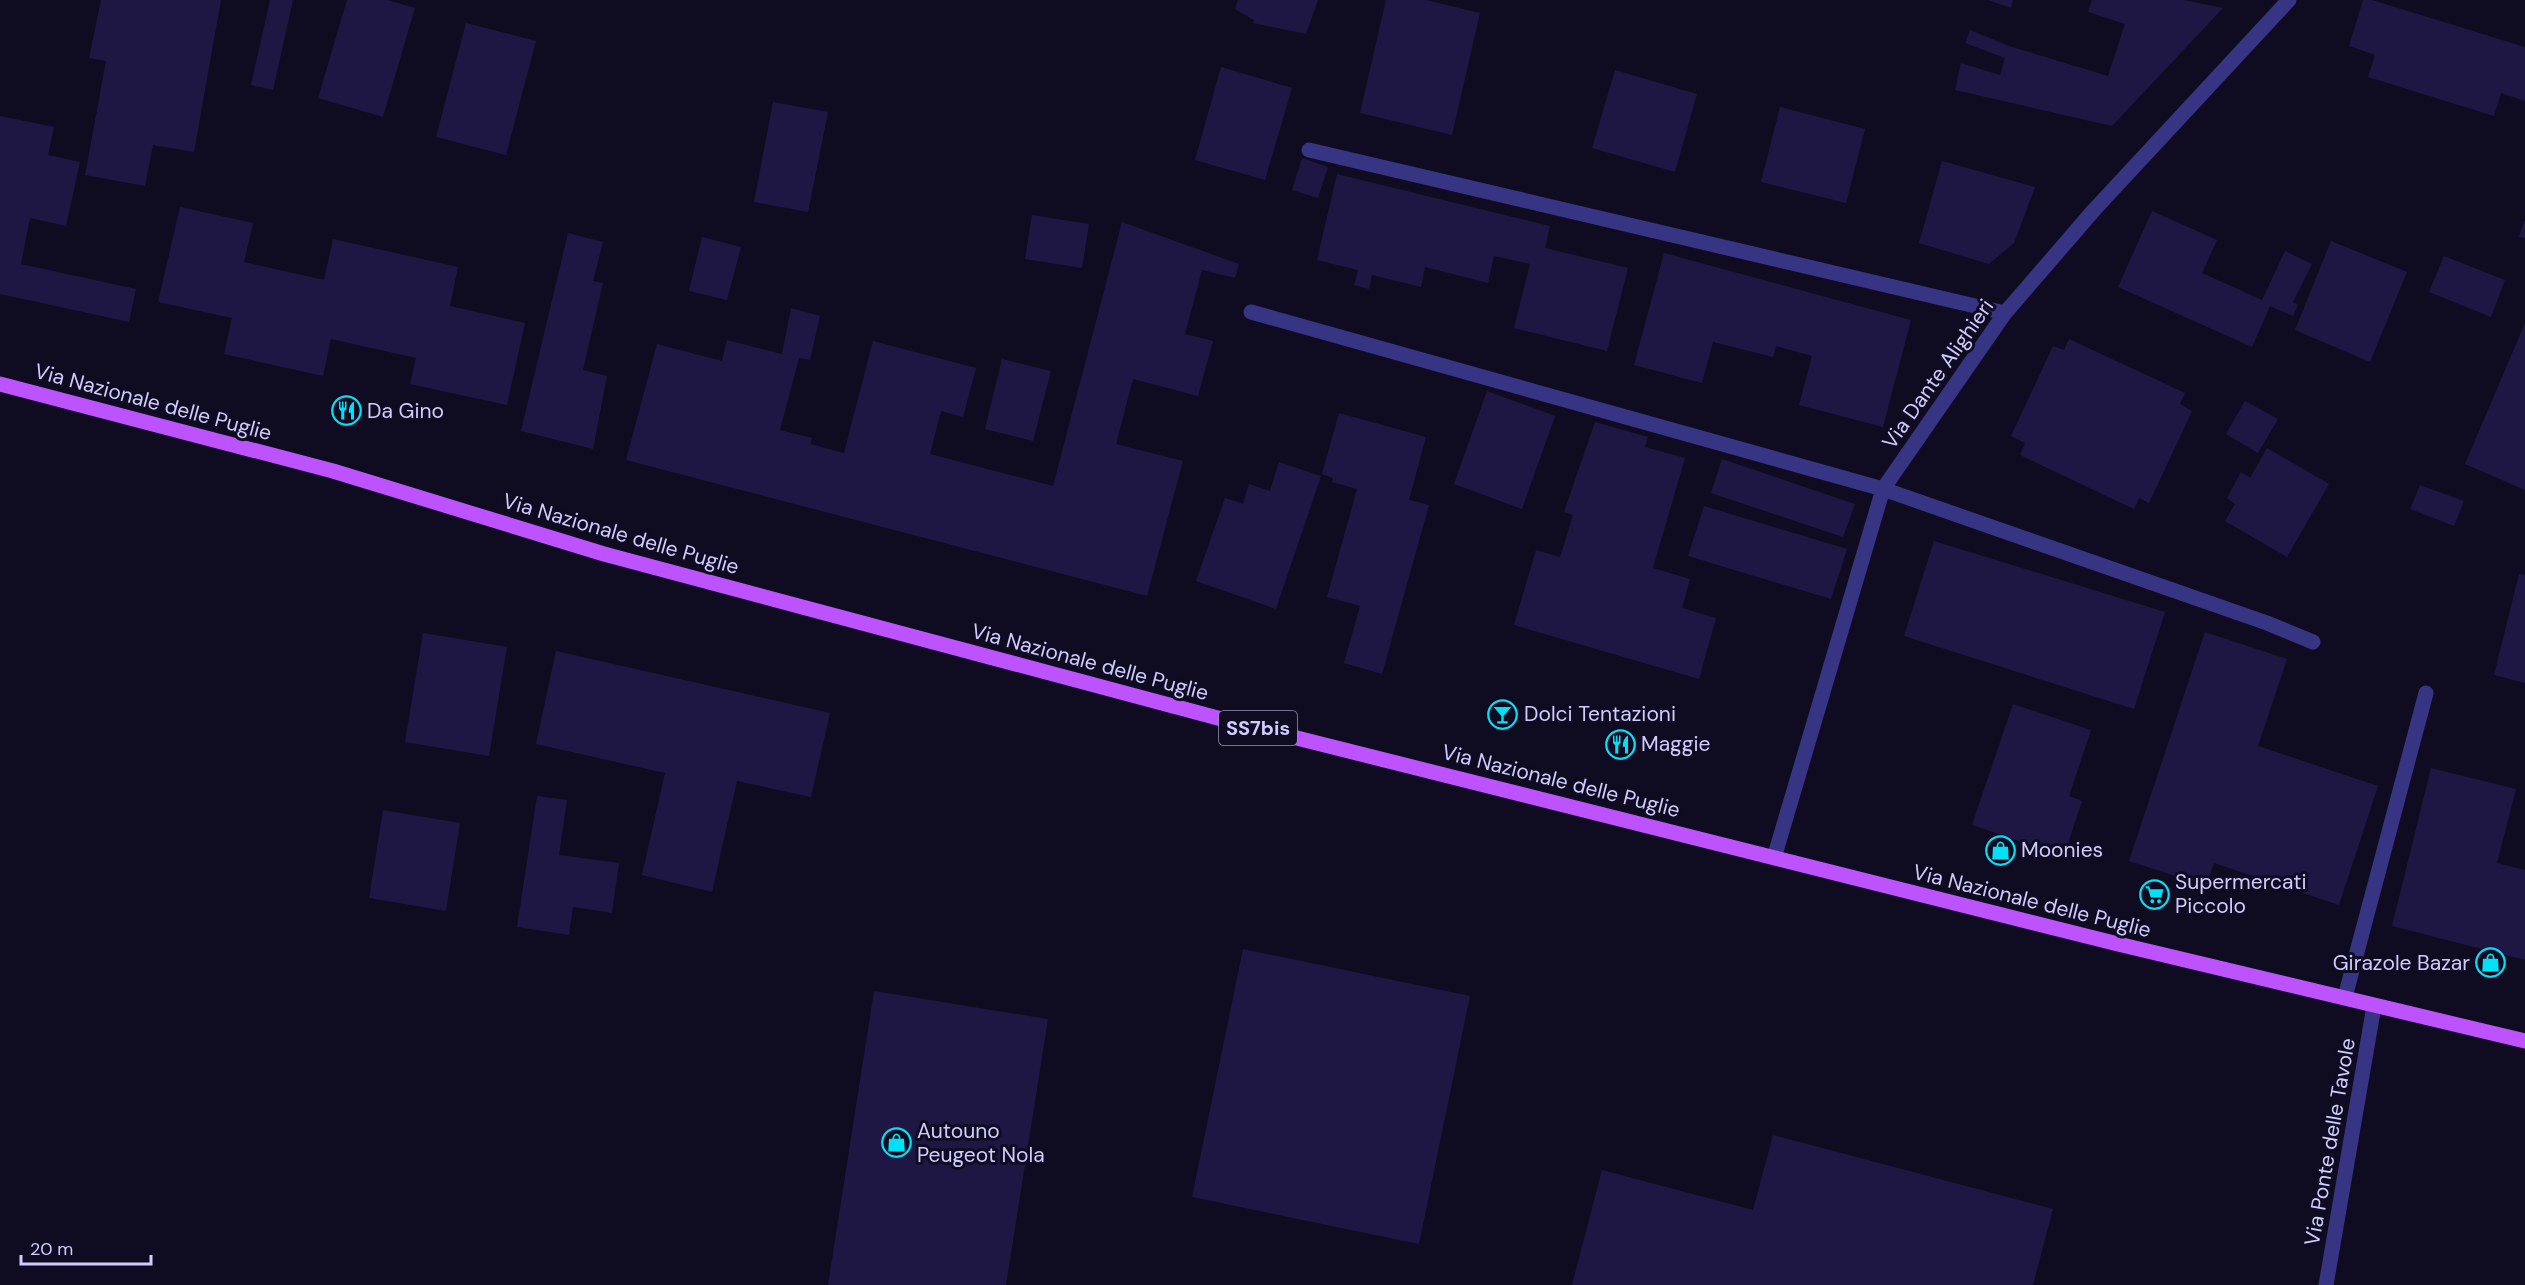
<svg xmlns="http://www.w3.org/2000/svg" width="2525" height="1285" font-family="'DM Sans',sans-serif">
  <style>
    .building { fill: #1f1743 }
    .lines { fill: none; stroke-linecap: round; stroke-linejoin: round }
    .lane { stroke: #363483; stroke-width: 15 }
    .street { stroke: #363483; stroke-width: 15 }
    .primary { stroke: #bd53ff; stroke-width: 15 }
    .labels { text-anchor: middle; stroke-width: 6; stroke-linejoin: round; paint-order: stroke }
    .shield { fill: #0f0c21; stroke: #9792bc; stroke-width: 1.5 }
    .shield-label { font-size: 20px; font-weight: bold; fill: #d1ccff }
    .street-label { font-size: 21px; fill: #d1ccff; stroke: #0f0c21 }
    .poi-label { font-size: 21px; fill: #d1ccff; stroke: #0f0c21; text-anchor: start }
  </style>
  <rect width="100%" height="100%" fill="#0f0c21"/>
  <path class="building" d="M101,0H221L194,152L153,145L145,186L85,175L106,61L89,58Z
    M270,0H293L273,90L251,85Z
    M347,0H387L415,8L383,117L318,98Z
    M1238,0H1318L1306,34L1253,23L1254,20L1235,9Z
    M1386,0H1426L1480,13L1452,135L1360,113Z
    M1988,0H2013L2011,8Z
    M2092,0H2184L2223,8L2112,126L1955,90L1961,63L2000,75L2005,58L1965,43L1970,30L2009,46L2108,76L2125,24L2088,12Z
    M2363,0H2372L2525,47V101L2501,93L2494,116L2368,77L2375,55L2349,46Z
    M466,23L536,41L506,155L436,137Z
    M1221,67L1292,88L1265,180L1195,160Z
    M1615,70L1697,94L1675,172L1592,148Z
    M773,102L828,112L808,212L754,202Z
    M1780,107L1865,129L1846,203L1761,182Z
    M0,116L54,127L48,155L80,162L66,226L30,218L21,264L136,289L129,322L0,294Z
    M1302,158L1328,167L1318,198L1292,190Z
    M1942,161L2035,187L2014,243L1989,264L1919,243Z
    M1337,174L1550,226L1545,248L1628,268L1607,351L1514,328L1530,264L1494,256L1488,283L1425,267L1421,287L1372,275L1369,289L1354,285L1358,270L1317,260Z
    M180,207L253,223L244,262L324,280L333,239L458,267L450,306L525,323L507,405L410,384L416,358L331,339L323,376L224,354L232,318L158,302Z
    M2152,211L2217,240L2202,273L2262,300L2285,251L2312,264L2293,302L2298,305L2293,316L2270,306L2252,347L2118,287Z
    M1032,215L1089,224L1082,268L1025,259Z
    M2524,221H2525V238L2519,237Z
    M1122,222L1239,264L1235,278L1202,270L1185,334L1213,341L1198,396L1133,379L1116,444L1183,461L1147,596L626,460L657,344L722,361L727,340L782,354L791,308L820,316L810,360L799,358L780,430L812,438L810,444L844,453L873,341L976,368L963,417L941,411L930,454L1053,486Z
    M568,233L603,242L593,281L603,283L583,370L607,376L593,449L521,431Z
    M702,237L741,247L727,300L689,291Z
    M2331,241L2407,272L2370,362L2295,330Z
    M1664,253L1911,320L1883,427L1799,405L1812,356L1776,346L1773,357L1713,342L1702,383L1634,365Z
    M2444,256L2505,280L2491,317L2429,292Z
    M2525,323V490L2465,464Z
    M2069,339L2185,393L2180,404L2192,411L2149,503L2139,498L2134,509L2020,455L2025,443L2011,436L2053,346L2064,350Z
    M1002,359L1051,371L1033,441L985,429Z
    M1487,391L1555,416L1522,509L1454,484Z
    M2245,401L2278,419L2258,453L2226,434Z
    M1339,413L1426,437L1409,500L1429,505L1382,674L1344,663L1360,606L1327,597L1357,489L1332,482L1333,478L1322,474Z
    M1595,422L1648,437L1645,447L1685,458L1653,568L1690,579L1682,608L1716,618L1699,679L1514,625L1536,550L1560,557L1573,515L1564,512Z
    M2267,448L2329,484L2287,557L2225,521L2235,504L2227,498L2241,472L2250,478Z
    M1722,459L1855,504L1843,537L1711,493Z
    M1279,462L1321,476L1276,609L1196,581L1225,498L1243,504L1249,484L1270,491Z
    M2420,485L2464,501L2454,526L2410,509Z
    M1704,506L1847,549L1831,599L1688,556Z
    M1934,541L2165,612L2134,709L1904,636Z
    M2519,574L2525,575V683L2494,675Z
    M2205,632L2287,659L2258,746L2378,786L2339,905L2214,863L2206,886L2129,861Z
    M423,633L507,647L489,756L405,742Z
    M556,651L830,713L811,797L737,781L712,892L642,875L665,773L536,744Z
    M2013,704L2091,730L2069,796L2082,801L2064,856L1972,825Z
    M2431,768L2516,789L2497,863L2525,870V960L2392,926Z
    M537,796L567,800L559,855L619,863L612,913L573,907L569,935L517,927Z
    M383,810L460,823L446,911L369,898Z
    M1243,949L1470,996L1419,1244L1192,1197Z
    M874,991L1048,1019L1006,1285H828Z
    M1773,1135L2053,1209L2033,1285H1572L1602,1170L1753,1210Z"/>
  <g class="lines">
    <path class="lane" d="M2345,997L2426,693"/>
    <path class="street" d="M1309,150L2005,313
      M1251,312L1883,489L2267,623L2313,642
      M1774,858L1883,489L2005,313L2094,210L2289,0
      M2326,1285L2374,1006"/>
    <path class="primary" d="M0,384L333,471L604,554L1229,721L2118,944L2525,1041"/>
  </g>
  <defs>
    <symbol id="restaurant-ring" viewBox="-11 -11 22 22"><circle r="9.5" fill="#0f0c21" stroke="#00e1f7" stroke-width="1.5"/><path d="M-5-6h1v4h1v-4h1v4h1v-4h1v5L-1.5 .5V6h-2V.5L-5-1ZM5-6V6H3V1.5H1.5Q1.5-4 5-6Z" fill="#00e1f7"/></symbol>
    <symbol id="bar-ring" viewBox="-11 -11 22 22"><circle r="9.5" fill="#0f0c21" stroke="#00e1f7" stroke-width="1.5"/><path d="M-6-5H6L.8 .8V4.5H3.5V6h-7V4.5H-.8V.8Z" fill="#00e1f7"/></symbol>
    <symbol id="shop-ring" viewBox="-11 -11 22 22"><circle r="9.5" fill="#0f0c21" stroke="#00e1f7" stroke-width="1.5"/><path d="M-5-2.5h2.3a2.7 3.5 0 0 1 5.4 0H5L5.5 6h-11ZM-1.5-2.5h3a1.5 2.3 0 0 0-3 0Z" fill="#00e1f7"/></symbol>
    <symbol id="supermarket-ring" viewBox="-11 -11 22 22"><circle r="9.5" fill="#0f0c21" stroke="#00e1f7" stroke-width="1.5"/><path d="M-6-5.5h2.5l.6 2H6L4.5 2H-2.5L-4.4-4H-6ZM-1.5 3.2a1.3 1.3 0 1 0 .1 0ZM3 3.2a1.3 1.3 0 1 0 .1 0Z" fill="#00e1f7"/></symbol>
  </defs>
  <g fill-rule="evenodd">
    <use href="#restaurant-ring" x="330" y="394" width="33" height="33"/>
    <use href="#bar-ring" x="1486" y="698" width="33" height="33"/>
    <use href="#restaurant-ring" x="1604" y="728" width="33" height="33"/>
    <use href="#shop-ring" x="1984" y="834" width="33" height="33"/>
    <use href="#supermarket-ring" x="2138" y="878" width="33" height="33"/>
    <use href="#shop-ring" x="2474" y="946" width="33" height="33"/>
    <use href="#shop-ring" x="880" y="1126" width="33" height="33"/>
  </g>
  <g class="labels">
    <rect class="shield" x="1219" y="711" width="78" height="34" rx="4.5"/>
    <g class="shield-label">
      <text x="1258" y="735">SS7bis</text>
    </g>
    <g class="street-label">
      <text transform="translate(1938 374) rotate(-55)" y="7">Via Dante Alighieri</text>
      <text transform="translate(153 402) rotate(15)" y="7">Via Nazionale delle Puglie</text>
      <text transform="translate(621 534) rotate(16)" y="7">Via Nazionale delle Puglie</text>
      <text transform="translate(1090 662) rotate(15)" y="7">Via Nazionale delle Puglie</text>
      <text transform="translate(1561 781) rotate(14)" y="7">Via Nazionale delle Puglie</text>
      <text transform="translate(2032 901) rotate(14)" y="7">Via Nazionale delle Puglie</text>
      <text transform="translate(2330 1142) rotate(-80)" y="7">Via Ponte delle Tavole</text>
    </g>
    <g class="poi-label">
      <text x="367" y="418">Da Gino</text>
      <text x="1524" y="721">Dolci Tentazioni</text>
      <text x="1641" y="751">Maggie</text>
      <text x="2021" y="857">Moonies</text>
      <text x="2175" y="889">Supermercati<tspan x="2175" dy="24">Piccolo</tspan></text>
      <text x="2470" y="970" text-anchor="end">Girazole Bazar</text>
      <text x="917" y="1138">Autouno<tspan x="917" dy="24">Peugeot Nola</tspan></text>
    </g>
  </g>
  <path d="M21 1255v9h130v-9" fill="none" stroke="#d1ccff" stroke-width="3"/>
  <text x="30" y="1255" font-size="18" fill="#d1ccff" stroke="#0f0c21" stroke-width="4.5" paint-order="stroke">20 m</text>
</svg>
